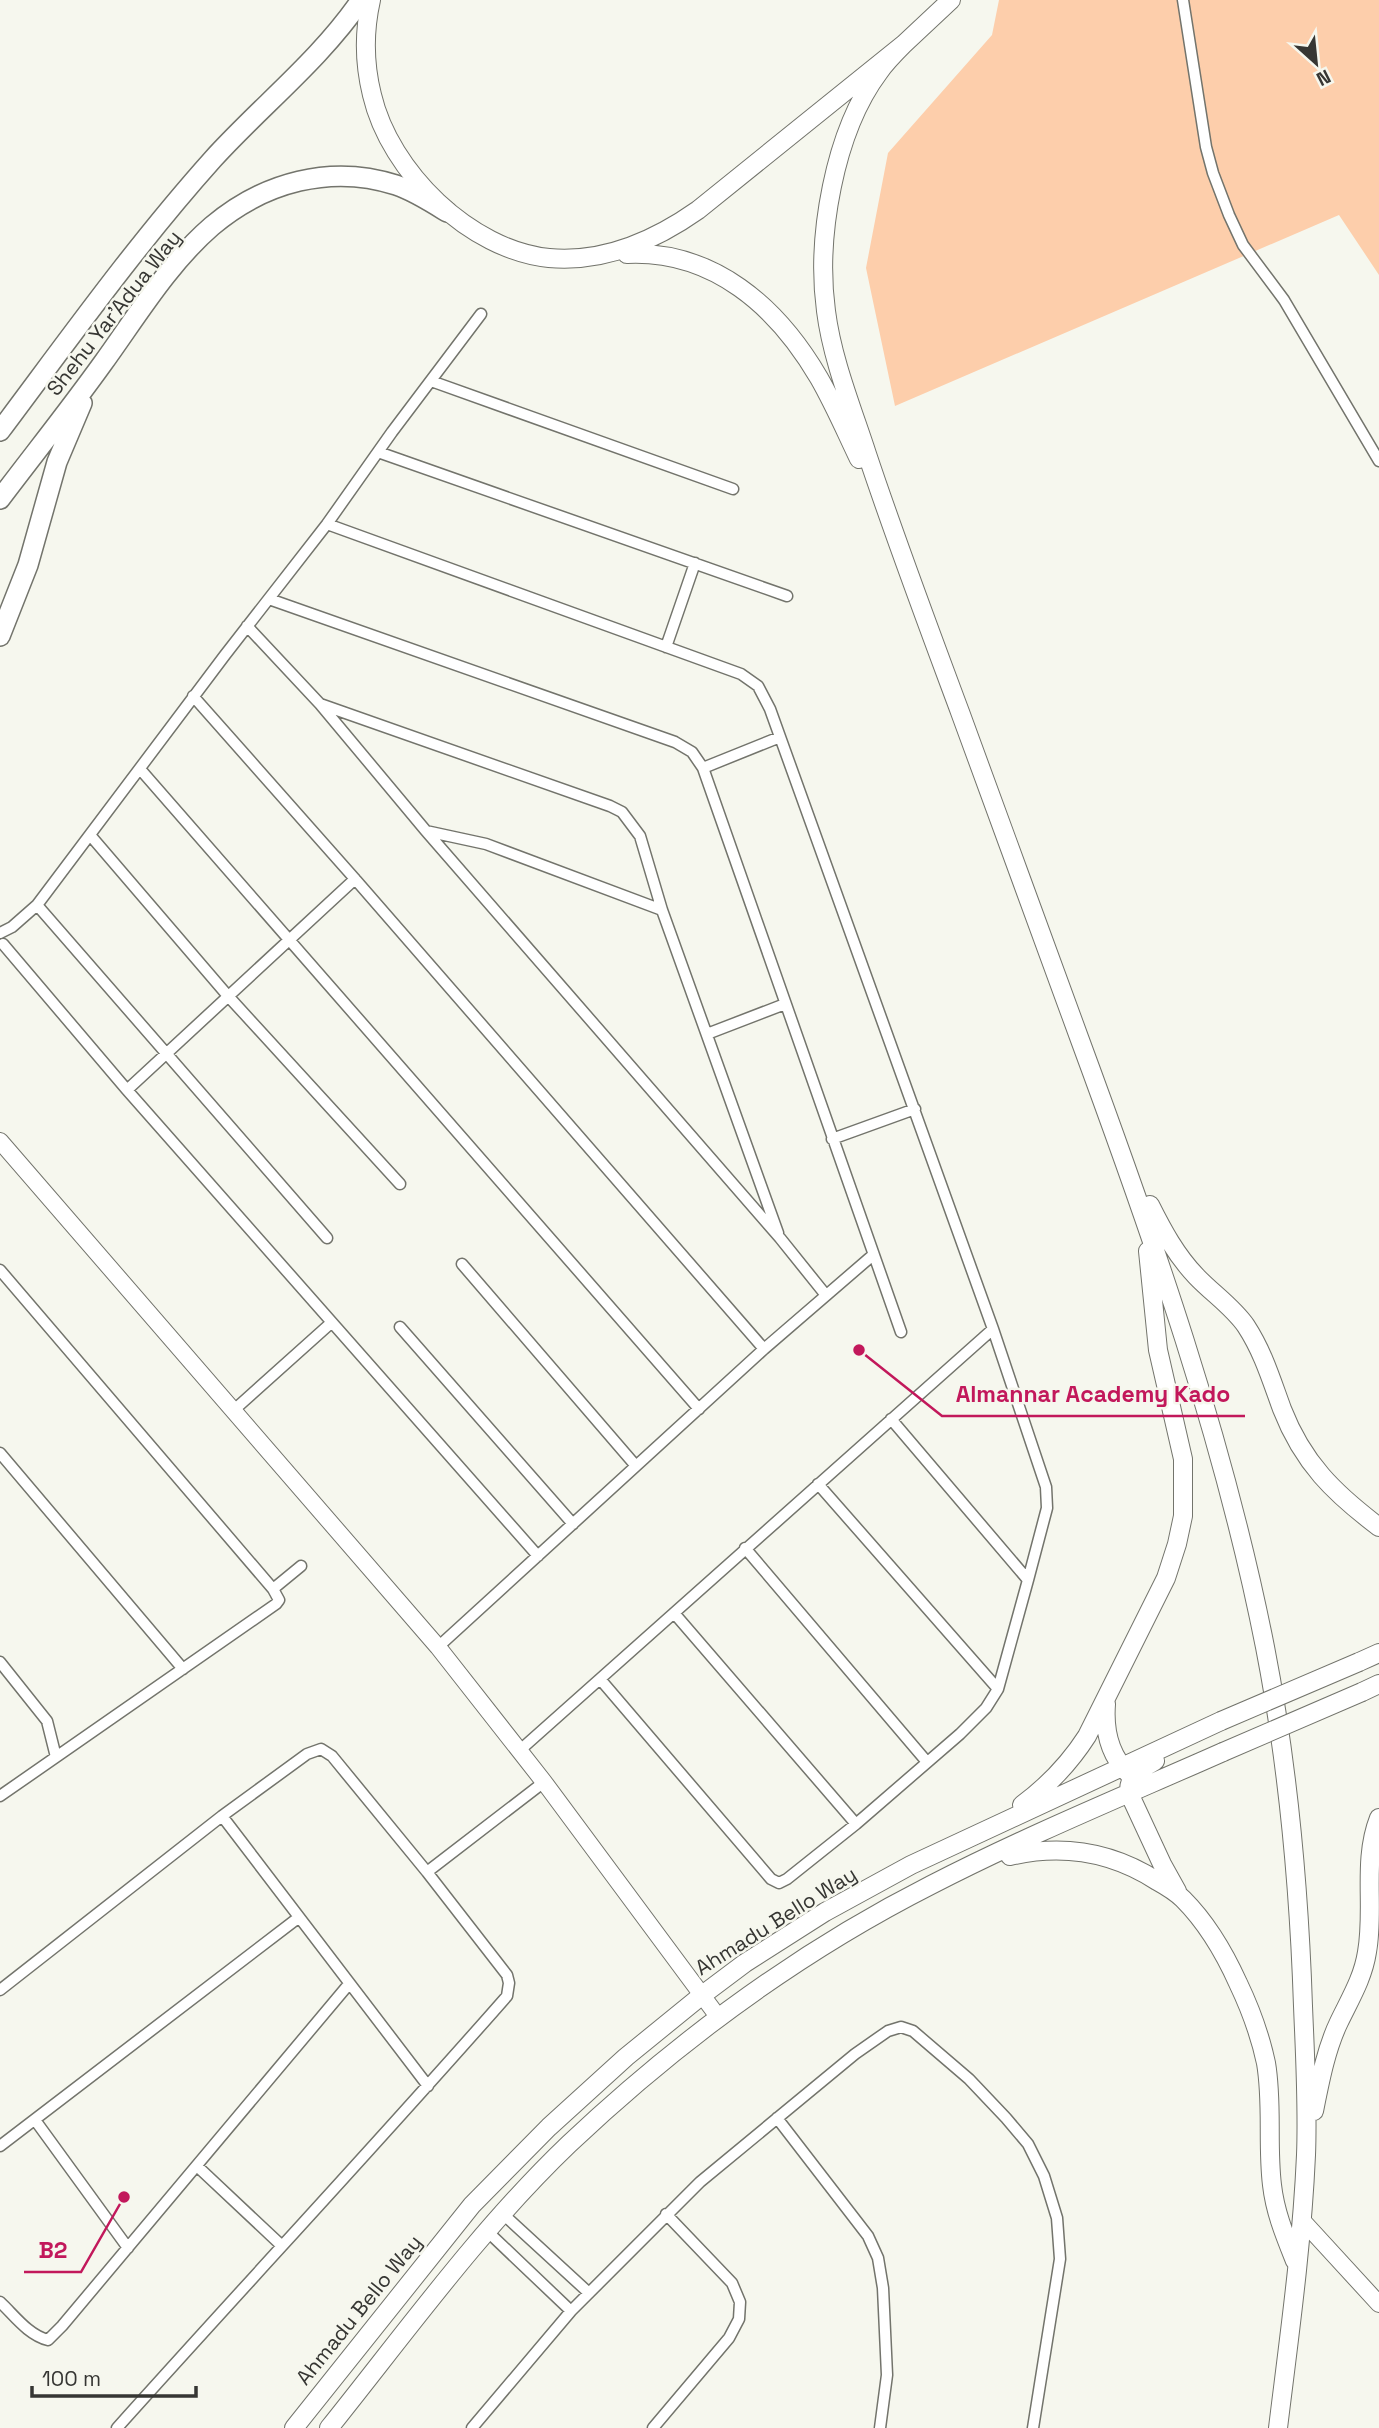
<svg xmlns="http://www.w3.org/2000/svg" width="1379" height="2428" font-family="'Space Grotesk',sans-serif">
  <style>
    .green { fill: #fdceab }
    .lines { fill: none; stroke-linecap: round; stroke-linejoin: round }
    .street-casing { stroke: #73746c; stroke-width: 13 }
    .secondary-casing { stroke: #73746c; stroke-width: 18 }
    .primary-casing { stroke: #73746c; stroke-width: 20 }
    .highway-casing { stroke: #73746c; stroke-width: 22 }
    .street { stroke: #fff; stroke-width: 10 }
    .secondary { stroke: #fff; stroke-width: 16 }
    .primary { stroke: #fff; stroke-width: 18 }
    .highway { stroke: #fff; stroke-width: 19 }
    .primary-bridge-casing { stroke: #73746c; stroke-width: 20; stroke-linecap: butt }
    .primary-bridge { stroke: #fff; stroke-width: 18 }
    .labels { text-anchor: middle; stroke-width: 5; stroke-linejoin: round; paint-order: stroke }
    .street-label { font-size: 21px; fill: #363633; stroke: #f6f7ee }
    .leader { fill: none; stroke: #c2185b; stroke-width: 2.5 }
    .callout-dot { fill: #c2185b; stroke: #f6f7ee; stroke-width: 2.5 }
    .callout-label { font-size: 23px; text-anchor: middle; font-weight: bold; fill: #c2185b; stroke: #f6f7ee; stroke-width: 5; stroke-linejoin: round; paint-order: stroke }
  </style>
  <rect width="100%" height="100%" fill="#f6f7ee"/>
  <path class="green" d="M999,0H1379V275L1339,215L895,406L866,268L888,153L992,35Z"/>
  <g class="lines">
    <defs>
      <path id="street" d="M1183,0L1206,147L1213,173L1229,215L1243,245L1284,300L1379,461
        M431,381L733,489
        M378,452L787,596
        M327,524L741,674L758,686L770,709L993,1329L1046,1487L1047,1508L1028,1580L998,1689L986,1708L960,1734L856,1824L787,1879L779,1883L771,1879L600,1679
        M269,599L675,742L692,752L703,768L780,737
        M247,626L320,704L426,831L780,1238L825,1294
        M666,647L695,563
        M193,696L355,879L764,1349
        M320,704L610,806L622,812L640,836L662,910L778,1233
        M703,768L901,1332
        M140,769L699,1409
        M426,831L486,844L662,910
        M90,835L228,996L400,1184
        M37,905L327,1238
        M0,933L12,927L37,905L225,655L327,524L392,432L481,314
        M3,944L127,1090L538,1556
        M707,1034L785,1004
        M127,1090L355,879
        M832,1139L915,1109
        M462,1264L636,1466
        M0,1270L273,1589L279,1600L276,1604L0,1796
        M400,1327L573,1524
        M234,1410L331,1323
        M891,1419L1028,1580
        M0,1453L183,1669
        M818,1484L998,1689
        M745,1548L927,1762
        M273,1589L301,1566
        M674,1613L856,1824
        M438,1647L764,1349L873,1255
        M0,1662L47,1721L56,1757
        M519,1751L993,1329
        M222,1816L428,2086
        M427,1872L544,1782
        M0,1990L222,1816L307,1754L321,1749L332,1756L427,1872L507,1975L509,1983L507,1996C379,2142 246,2284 117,2428
        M777,2118L868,2236L878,2258L883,2288L887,2375L880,2428
        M35,2120L128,2248
        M0,2146L298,1918
        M198,2167L281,2245
        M503,2214L589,2293
        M487,2231L571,2311
        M0,2302C14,2315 28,2335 48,2340L62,2326L349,1984
        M472,2428L571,2311L700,2182L855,2054L888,2031L901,2027L913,2031L969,2079L1006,2118L1028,2144L1044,2176L1057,2218L1060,2259L1033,2428
        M653,2428L729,2338L739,2319L740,2302L732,2283L666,2214"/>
      <path id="secondary" d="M0,1141L438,1647L544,1782L719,2018
        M1301,2219L1379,2304"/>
      <path id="primary" d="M371,0C364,31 364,63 372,95C390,172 470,250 549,258C604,263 654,241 698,210L904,44L951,0
        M904,44C895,53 886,62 879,72C834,132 816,238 826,311C832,359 852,408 867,454C896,541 928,626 960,712C1000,821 1040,931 1080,1040C1153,1238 1224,1439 1265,1647C1288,1765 1299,1886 1303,2006C1305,2056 1308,2106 1306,2155C1302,2246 1289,2338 1278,2428
        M627,254C713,250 777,306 819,378C834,404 846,432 859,459
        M1150,1205C1163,1231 1176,1255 1196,1276C1212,1293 1233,1307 1246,1326C1263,1352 1271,1379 1282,1409C1303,1463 1334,1493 1379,1527
        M1359,1662L1379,1653
        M1362,1692L1379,1684
        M1106,1704C1104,1730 1109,1755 1129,1774
        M1155,1761C1141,1769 1128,1775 1129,1793L1162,1864L1177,1891
        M1022,1805C1049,1785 1069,1764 1087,1736L1166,1578L1177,1544L1183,1516V1459L1158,1350L1148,1251
        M1010,1856C1062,1844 1112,1852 1157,1881C1166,1886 1176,1892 1183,1899C1207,1923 1224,1952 1238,1983C1250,2008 1260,2035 1266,2063C1273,2104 1267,2144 1272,2185C1275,2212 1285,2236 1295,2261
        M1314,2111C1320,2081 1326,2049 1339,2022C1350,1999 1363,1978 1367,1952C1375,1908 1362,1861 1379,1818
        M294,2428L472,2205L549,2127L626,2057L701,1996L745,1963L825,1912L911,1865L1221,1721
        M329,2428C406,2332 480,2229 569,2144C677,2042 799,1952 931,1885C1026,1836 1126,1795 1223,1752"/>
      <path id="highway" d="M0,431C69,339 136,245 213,159C261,106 320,60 361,0
        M0,499C34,454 70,409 103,363C137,316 168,264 212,226C264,182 331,164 396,185C414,191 431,202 447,212
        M0,636L28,565L57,462L82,403"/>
    </defs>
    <use href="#street" class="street-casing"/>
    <use href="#secondary" class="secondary-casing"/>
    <use href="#primary" class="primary-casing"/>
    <use href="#highway" class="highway-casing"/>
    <use href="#street" class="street"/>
    <use href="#secondary" class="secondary"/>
    <use href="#primary" class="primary"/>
    <use href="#highway" class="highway"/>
    <defs>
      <path id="primary-bridge" d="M1221,1721L1359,1662
        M1223,1752L1362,1692"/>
    </defs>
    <use href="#primary-bridge" class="primary-bridge-casing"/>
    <use href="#primary-bridge" class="primary-bridge"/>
  </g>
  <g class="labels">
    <g class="street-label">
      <text transform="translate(114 313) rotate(-52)" y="7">Shehu Yar'Adua Way</text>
      <text transform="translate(776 1921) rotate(-32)" y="7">Ahmadu Bello Way</text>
      <text transform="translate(359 2310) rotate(-51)" y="7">Ahmadu Bello Way</text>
    </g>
  </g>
  <path class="leader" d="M859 1350L942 1416H1245M124 2197L81 2272H24"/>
  <g class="callout-dot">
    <circle cx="859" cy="1350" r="7"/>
    <circle cx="124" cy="2197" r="7"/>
  </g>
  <g class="callout-label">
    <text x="1093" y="1402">Almannar Academy Kado</text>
    <text x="53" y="2258">B2</text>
  </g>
  <g transform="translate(1316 63) rotate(153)" stroke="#f6f7ee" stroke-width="5" paint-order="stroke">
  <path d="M0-5L12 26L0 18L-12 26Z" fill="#363633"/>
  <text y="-10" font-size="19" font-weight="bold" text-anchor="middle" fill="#363633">N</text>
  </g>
  <path d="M32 2386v10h164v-10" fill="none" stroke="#363633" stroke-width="3.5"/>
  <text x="42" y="2386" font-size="21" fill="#363633" stroke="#f6f7ee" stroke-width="5" paint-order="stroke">100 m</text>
</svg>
